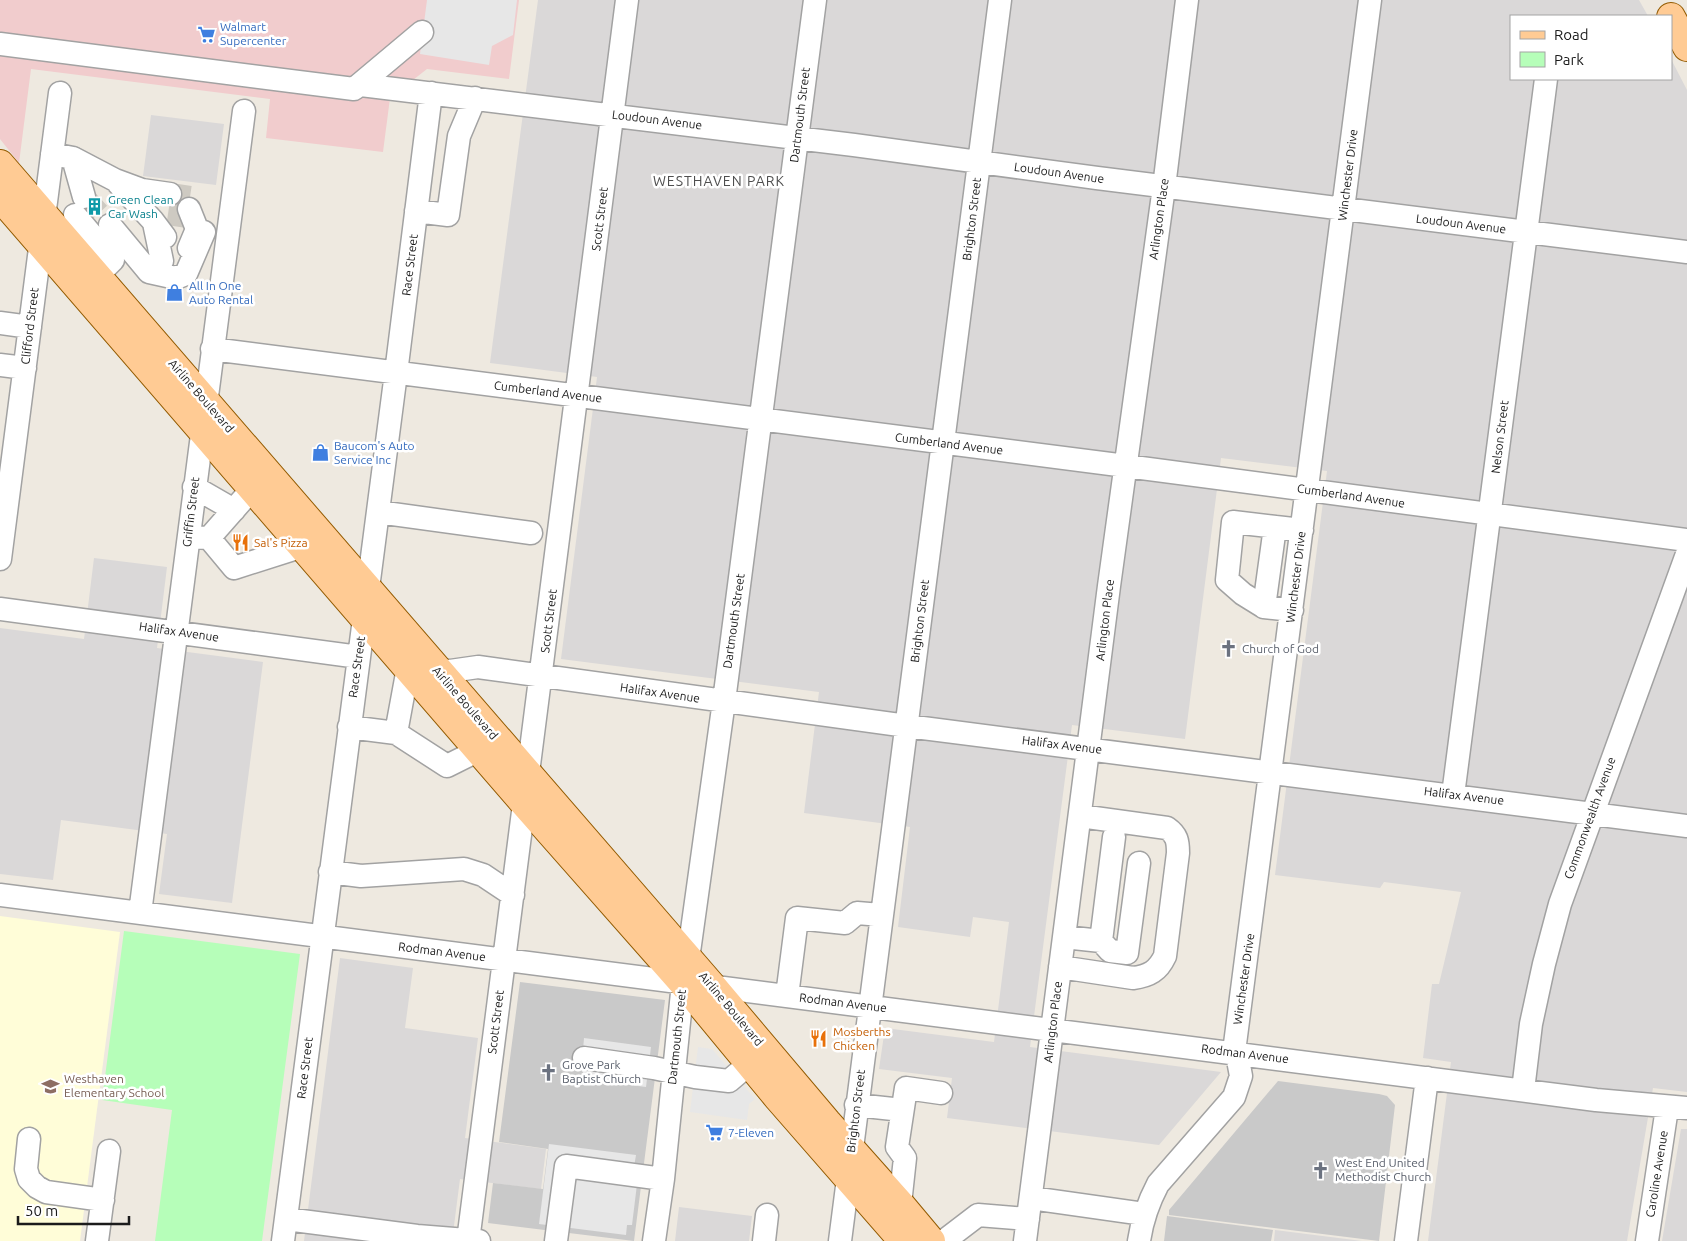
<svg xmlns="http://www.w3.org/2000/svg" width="1687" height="1241" font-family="Ubuntu,sans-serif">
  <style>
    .residential { fill: #dad8d8 }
    .commercial { fill: #f1cccd }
    .education { fill: #fffdd8 }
    .religious { fill: #c9c9c9 }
    .park { fill: #b6feb9 }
    .parking { fill: #e7e7e7 }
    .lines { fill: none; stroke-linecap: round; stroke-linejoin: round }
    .minor-tunnel { stroke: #cecac2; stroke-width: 22; stroke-dasharray: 22 11; stroke-linecap: butt }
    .minor-casing { stroke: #a2a2a2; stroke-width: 25 }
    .major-casing { stroke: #935b00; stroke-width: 30 }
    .minor { stroke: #fff; stroke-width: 22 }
    .major { stroke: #ffcb94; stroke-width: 28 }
    .labels { text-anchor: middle; stroke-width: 5; stroke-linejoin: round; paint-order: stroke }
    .shop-label { font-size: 12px; fill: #366cbe; stroke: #fff; text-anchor: start }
    .street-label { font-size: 12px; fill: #1b1b1b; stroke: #fff }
    .culture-label { font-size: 12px; fill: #0d838f; stroke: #fff; text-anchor: start }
    .food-label { font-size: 12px; fill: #c56008; stroke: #fff; text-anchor: start }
    .worship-label { font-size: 12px; fill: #5b616d; stroke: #fff; text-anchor: start }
    .education-label { font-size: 12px; fill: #785e54; stroke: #fff; text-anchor: start }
    .neighbourhood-label { font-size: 14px; letter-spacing: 1px; fill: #4e4e4e; stroke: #fff }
  </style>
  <rect width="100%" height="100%" fill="#eee9e0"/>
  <path class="residential" d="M538,0H1639L1648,16H1511V79H1671V59L1687,90V1092L1653,1088L1627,1241H1428L1451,1062L1423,1058L1432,984H1439L1461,892L1384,882L1380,888L1275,875L1327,471L1221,458L1185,739L1072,725L1030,1047L1221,1072L1159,1145L947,1118L952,1078L879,1069L885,1028L994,1042L1009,922L973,917L970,937L898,927L910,827L804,813L819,692L561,659L597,377L490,363Z
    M151,115L224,124L216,185L143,176Z
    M94,558L167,567L157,648L263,662L232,903L159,894L167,834L61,820L53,880L0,874V628L84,639Z
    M340,958L413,968L405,1028L478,1038L465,1138L546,1149L541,1189L460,1179L452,1241H304Z
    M1681,1129H1687V1241H1662Z
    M679,1207L752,1216L749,1241H675Z
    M1275,1230L1362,1241H1274Z"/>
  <path class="commercial" d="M0,0H519L509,79L427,69L390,98L383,152L266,138L270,99L31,69L19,163L0,139Z"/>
  <path class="education" d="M0,916L120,932L80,1241H0Z"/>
  <path class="religious" d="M520,982L665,1000L634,1241L488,1223L493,1183L543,1189L548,1149L499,1142Z
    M1278,1081L1379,1094L1387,1096L1395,1105L1379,1241L1169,1215V1210Z
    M1167,1216L1273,1230L1271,1241H1164Z"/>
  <path class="park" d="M124,931L300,954L262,1241H155L172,1110L102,1100Z"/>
  <path class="parking" d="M427,0H517L513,35L492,46L489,65L420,54Z
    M584,1038L651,1047L646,1087L589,1080L577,1065L583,1050Z
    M698,1047L712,1049L755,1099L749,1104L747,1120L690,1112Z
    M549,1144L636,1155L634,1167L639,1168L632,1225H627L626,1235L539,1224Z"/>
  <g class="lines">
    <path class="minor-tunnel" d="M170,194L190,197
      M84,197L110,225
      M168,214L188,217"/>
    <defs>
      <path id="minor" d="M0,44L354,89L422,32
        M361,85L854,145L1097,178L1687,252
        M52,154L73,158L115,180L142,190L170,194
        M73,158L84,197
        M118,183L153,221L165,237
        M189,209L197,229L189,248
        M416,211L448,215L459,136L475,98
        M75,215L113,260L97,276
        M154,223L162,261
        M110,225L149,272L176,278L186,274L204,232
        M0,323L30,327
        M212,349L1126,466L1687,540
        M0,365L25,368
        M194,487L234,510
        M378,512L531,533
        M194,537L209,538L253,488
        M209,538L234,568L303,546
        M0,559L60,93
        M1264,607L1275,527
        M0,609L359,657
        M1292,610L1264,607L1243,594L1227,580L1233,522L1302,530
        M408,668L396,733L447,766L479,750
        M437,670L450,671L478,667L907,726L1687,826
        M349,727L396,733
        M1453,795L1546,79
        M330,872L361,876L464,869L483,875L513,895
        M0,895L1596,1100L1687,1108
        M140,913L244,111
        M1064,937L1101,941L1114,837
        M1101,941L1110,951L1127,953L1139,863
        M1060,967L1133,978C1149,976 1158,971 1165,956L1178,853C1178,841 1177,835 1167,828L1080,816
        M787,996L797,918L845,923L857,913L881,915
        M584,1058L654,1068L695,1077L729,1081L749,1064
        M1523,1090L1531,1024L1544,964L1560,904L1687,554
        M856,1105L902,1110
        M29,1139L26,1169L29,1179L37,1187L46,1192L103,1200
        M1031,1198L1144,1214
        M900,1204L905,1158L897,1147L906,1088L941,1093
        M286,1219L417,1236L479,1241
        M97,1241L109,1151
        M283,1241L396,373L431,93
        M468,1241L627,0
        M556,1241L566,1166L663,1179
        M654,1241L663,1179L683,983L688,959L724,701L815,0
        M764,1241L767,1215
        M840,1241L1000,0
        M944,1241L978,1215L1028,1219
        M1025,1241L1109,586L1164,187L1187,0
        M1139,1241C1142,1220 1148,1203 1158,1184L1234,1097L1241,1076L1235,1044L1370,0
        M1406,1241L1427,1078
        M1647,1241L1667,1108"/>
      <path id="major" d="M1671,17L1687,47
        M0,164L712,986L827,1122L900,1204L931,1241
        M0,197L525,804L683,983L778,1098L903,1241"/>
    </defs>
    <use href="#minor" class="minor-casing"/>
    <use href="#major" class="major-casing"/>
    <use href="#minor" class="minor"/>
    <use href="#major" class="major"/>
  </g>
  <defs>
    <symbol id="supermarket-bare" viewBox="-9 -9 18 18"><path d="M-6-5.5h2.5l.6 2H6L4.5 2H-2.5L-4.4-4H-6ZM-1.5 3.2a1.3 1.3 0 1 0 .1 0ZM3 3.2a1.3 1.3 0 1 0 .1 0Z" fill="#3f7fe0" stroke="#fff" stroke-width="2.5" paint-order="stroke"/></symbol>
    <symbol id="building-bare" viewBox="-9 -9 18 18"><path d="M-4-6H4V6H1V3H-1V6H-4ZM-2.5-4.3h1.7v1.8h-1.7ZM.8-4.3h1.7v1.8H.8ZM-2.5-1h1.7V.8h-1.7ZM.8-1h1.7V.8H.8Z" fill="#0f9aa8" stroke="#fff" stroke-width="2.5" paint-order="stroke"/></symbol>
    <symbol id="shop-bare" viewBox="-9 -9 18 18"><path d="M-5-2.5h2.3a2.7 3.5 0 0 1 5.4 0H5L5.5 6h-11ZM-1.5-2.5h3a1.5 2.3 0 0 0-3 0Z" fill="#3f7fe0" stroke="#fff" stroke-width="2.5" paint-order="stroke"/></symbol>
    <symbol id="restaurant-bare" viewBox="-9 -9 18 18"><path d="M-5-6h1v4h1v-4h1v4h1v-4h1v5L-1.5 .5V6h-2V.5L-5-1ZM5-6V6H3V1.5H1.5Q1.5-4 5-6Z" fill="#e8710a" stroke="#fff" stroke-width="2.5" paint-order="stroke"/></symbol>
    <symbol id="church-bare" viewBox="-9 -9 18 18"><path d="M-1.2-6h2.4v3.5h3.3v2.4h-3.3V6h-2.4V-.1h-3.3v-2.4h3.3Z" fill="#6b7280" stroke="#fff" stroke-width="2.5" paint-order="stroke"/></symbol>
    <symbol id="school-bare" viewBox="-9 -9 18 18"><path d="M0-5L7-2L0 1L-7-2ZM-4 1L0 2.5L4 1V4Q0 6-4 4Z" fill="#8d6e63" stroke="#fff" stroke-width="2.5" paint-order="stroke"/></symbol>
  </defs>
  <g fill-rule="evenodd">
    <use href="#supermarket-bare" x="194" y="22" width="25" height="25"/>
    <use href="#building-bare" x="82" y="194" width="25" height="25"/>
    <use href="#shop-bare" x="162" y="280" width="25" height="25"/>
    <use href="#shop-bare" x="308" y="440" width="25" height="25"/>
    <use href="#restaurant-bare" x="228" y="530" width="25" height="25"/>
    <use href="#church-bare" x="1216" y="636" width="25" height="25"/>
    <use href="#restaurant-bare" x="806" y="1026" width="25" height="25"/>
    <use href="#church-bare" x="536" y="1060" width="25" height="25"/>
    <use href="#school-bare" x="38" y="1074" width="25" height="25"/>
    <use href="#supermarket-bare" x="702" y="1120" width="25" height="25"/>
    <use href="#church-bare" x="1308" y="1158" width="25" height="25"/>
  </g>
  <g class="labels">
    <g class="shop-label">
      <text x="220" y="31">Walmart<tspan x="220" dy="14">Supercenter</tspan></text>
      <text x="189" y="290">All In One<tspan x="189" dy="14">Auto Rental</tspan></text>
      <text x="334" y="450">Baucom's Auto<tspan x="334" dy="14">Service Inc</tspan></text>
      <text x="728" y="1137">7-Eleven</text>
    </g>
    <g class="street-label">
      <text transform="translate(800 115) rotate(-83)" y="4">Dartmouth Street</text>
      <text transform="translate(657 120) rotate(7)" y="4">Loudoun Avenue</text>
      <text transform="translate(1059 173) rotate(8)" y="4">Loudoun Avenue</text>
      <text transform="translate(1348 175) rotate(-83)" y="4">Winchester Drive</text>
      <text transform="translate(600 219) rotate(-83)" y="4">Scott Street</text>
      <text transform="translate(972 219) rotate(-83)" y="4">Brighton Street</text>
      <text transform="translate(1159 219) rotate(-82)" y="4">Arlington Place</text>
      <text transform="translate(1461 224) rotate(7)" y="4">Loudoun Avenue</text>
      <text transform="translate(410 265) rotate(-83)" y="4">Race Street</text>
      <text transform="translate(30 326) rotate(-83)" y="4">Clifford Street</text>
      <text transform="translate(548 392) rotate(7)" y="4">Cumberland Avenue</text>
      <text transform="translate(201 396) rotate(49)" y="4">Airline Boulevard</text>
      <text transform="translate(1500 437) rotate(-83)" y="4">Nelson Street</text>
      <text transform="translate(949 444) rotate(7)" y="4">Cumberland Avenue</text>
      <text transform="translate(1351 496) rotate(8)" y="4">Cumberland Avenue</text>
      <text transform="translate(191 512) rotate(-83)" y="4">Griffin Street</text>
      <text transform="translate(1296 577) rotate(-83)" y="4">Winchester Drive</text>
      <text transform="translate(1105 620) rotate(-83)" y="4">Arlington Place</text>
      <text transform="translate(549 621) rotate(-83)" y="4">Scott Street</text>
      <text transform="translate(734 621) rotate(-82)" y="4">Dartmouth Street</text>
      <text transform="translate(920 621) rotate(-83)" y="4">Brighton Street</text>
      <text transform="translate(179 632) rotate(8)" y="4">Halifax Avenue</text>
      <text transform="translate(357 667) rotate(-82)" y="4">Race Street</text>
      <text transform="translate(660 693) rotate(8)" y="4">Halifax Avenue</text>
      <text transform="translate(465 703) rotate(49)" y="4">Airline Boulevard</text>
      <text transform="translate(1062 745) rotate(7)" y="4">Halifax Avenue</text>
      <text transform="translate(1464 796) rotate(7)" y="4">Halifax Avenue</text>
      <text transform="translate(1590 818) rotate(-70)" y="4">Commonwealth Avenue</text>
      <text transform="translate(442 952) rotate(7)" y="4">Rodman Avenue</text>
      <text transform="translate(1244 979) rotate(-82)" y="4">Winchester Drive</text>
      <text transform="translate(843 1003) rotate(7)" y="4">Rodman Avenue</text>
      <text transform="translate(731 1009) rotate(50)" y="4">Airline Boulevard</text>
      <text transform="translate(496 1022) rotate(-83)" y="4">Scott Street</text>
      <text transform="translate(1053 1022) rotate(-83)" y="4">Arlington Place</text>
      <text transform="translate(677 1037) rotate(-84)" y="4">Dartmouth Street</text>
      <text transform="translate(1245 1054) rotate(7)" y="4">Rodman Avenue</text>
      <text transform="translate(305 1068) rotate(-83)" y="4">Race Street</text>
      <text transform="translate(856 1111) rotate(-83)" y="4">Brighton Street</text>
      <text transform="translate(1657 1174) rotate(-81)" y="4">Caroline Avenue</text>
    </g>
    <g class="culture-label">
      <text x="108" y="204">Green Clean<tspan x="108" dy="14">Car Wash</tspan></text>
    </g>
    <g class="food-label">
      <text x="254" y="547">Sal's Pizza</text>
      <text x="833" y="1036">Mosberths<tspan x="833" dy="14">Chicken</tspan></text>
    </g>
    <g class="worship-label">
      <text x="1242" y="653">Church of God</text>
      <text x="562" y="1069">Grove Park<tspan x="562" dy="14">Baptist Church</tspan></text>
      <text x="1335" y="1167">West End United<tspan x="1335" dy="14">Methodist Church</tspan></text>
    </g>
    <g class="education-label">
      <text x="64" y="1083">Westhaven<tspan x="64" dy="14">Elementary School</tspan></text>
    </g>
    <g class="neighbourhood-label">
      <text x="719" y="186">WESTHAVEN PARK</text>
    </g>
  </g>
  <rect x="1510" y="15" width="162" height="65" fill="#ffffff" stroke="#a4a4a4"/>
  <rect x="1520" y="31" width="25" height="8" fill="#ffcb94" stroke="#a4a4a4"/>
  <text x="1554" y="40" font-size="15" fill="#1b1b1b">Road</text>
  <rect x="1520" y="52" width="25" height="15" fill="#b6feb9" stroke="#a4a4a4"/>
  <text x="1554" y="65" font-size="15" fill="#1b1b1b">Park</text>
  <path d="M18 1216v8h111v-8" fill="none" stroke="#1b1b1b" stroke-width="2.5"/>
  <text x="25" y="1216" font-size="15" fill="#1b1b1b" stroke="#ffffff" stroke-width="4" paint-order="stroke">50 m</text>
</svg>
